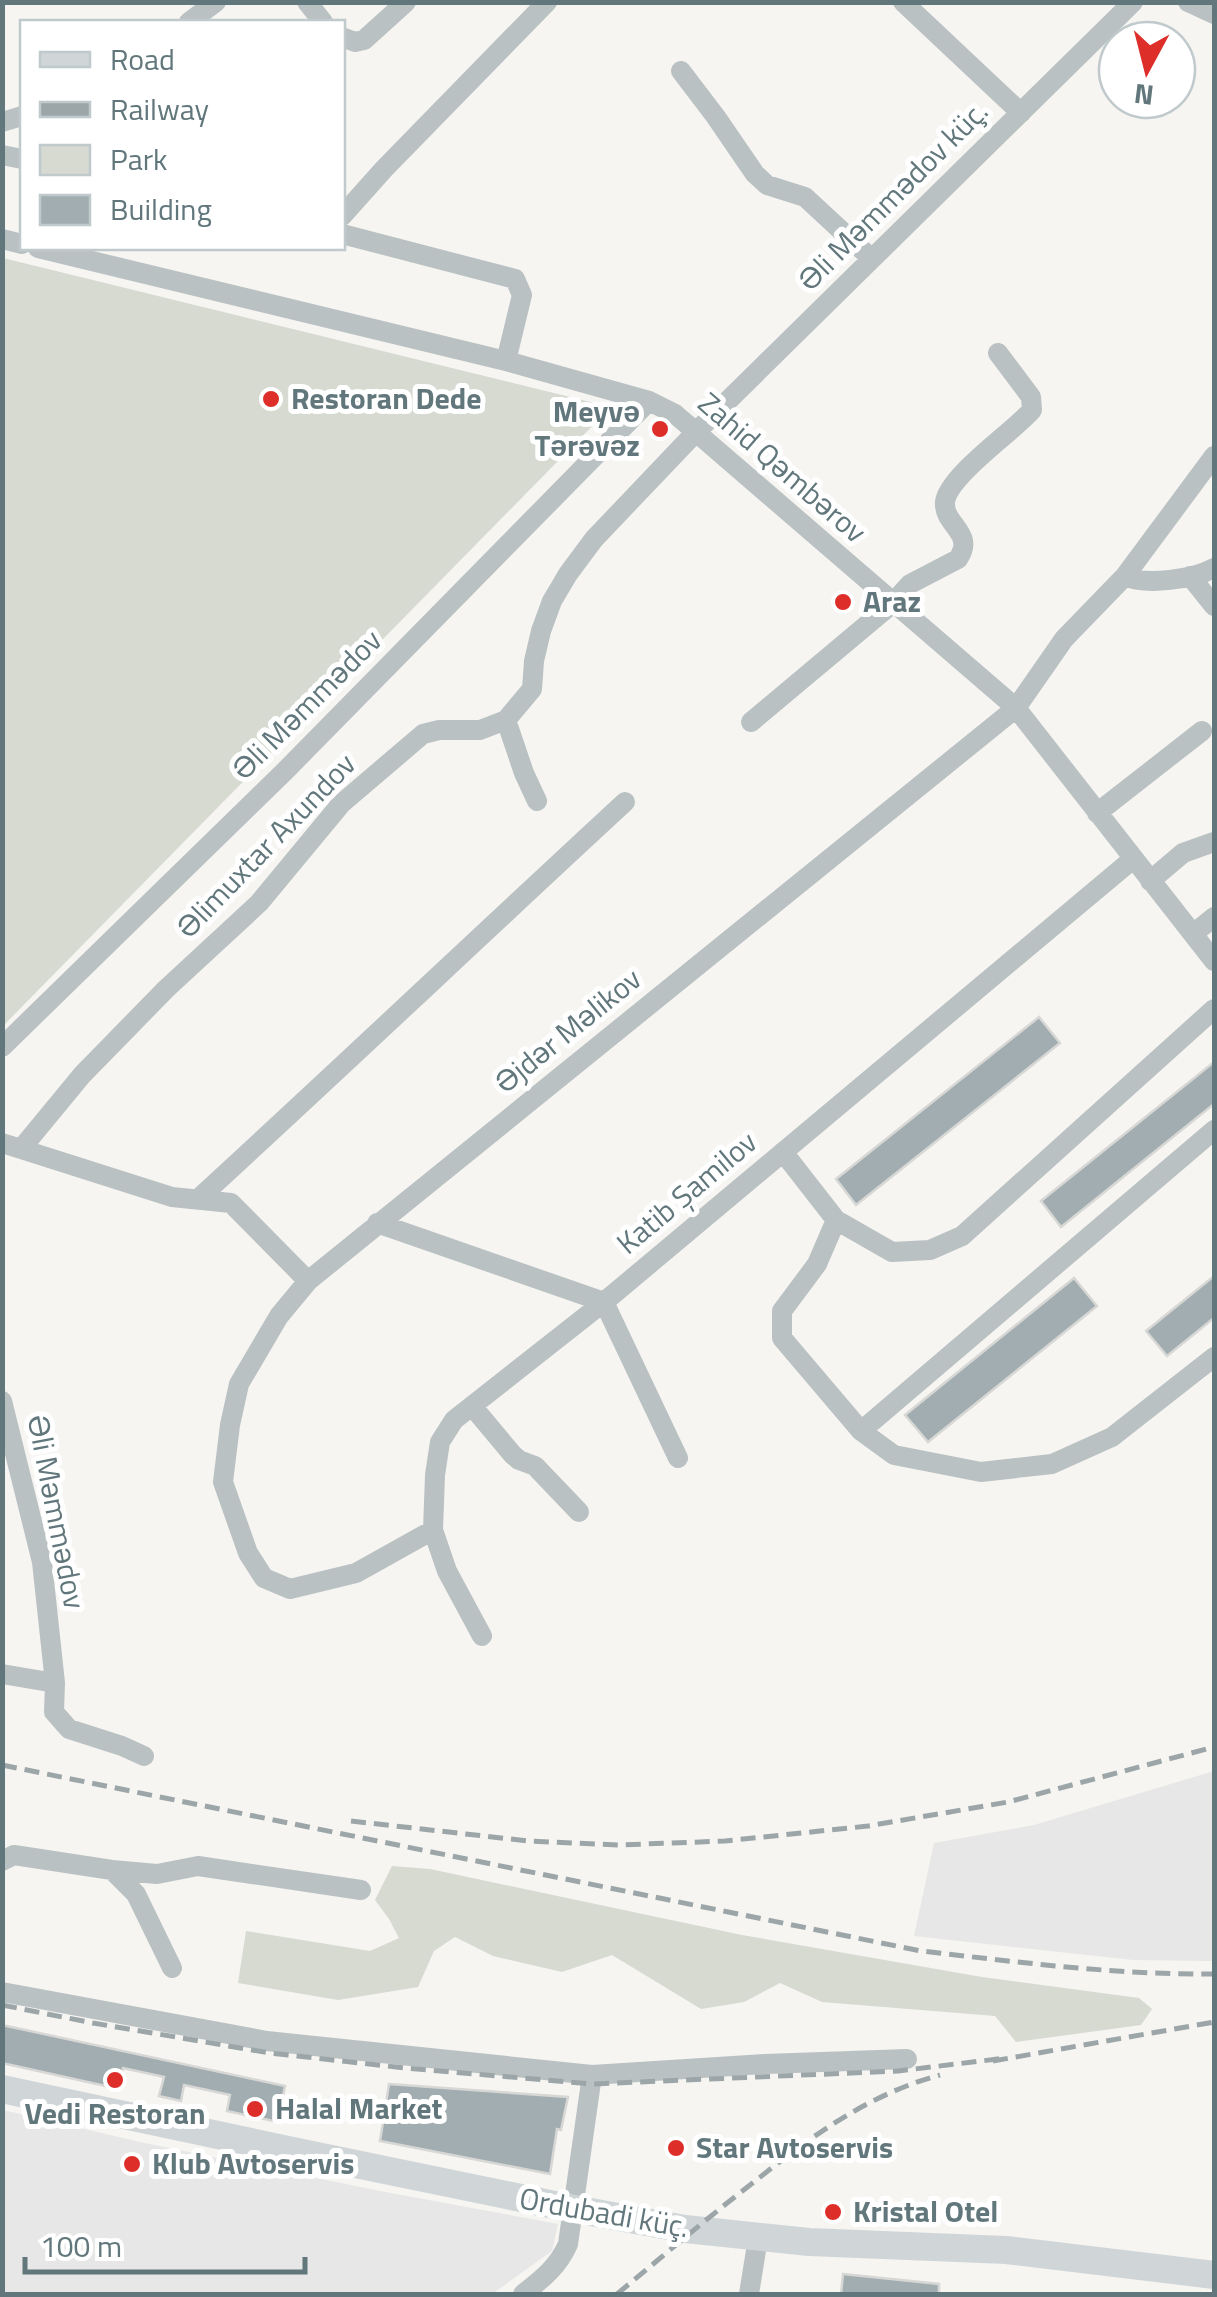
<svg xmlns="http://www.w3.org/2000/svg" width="1217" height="2297" font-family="'Titillium Web',sans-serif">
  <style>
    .built { fill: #e6e7e6 }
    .green { fill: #d6dad1 }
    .building { fill: #a1adb0; stroke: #d7d7d5; stroke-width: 2.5 }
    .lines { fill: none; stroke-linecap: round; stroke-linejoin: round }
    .minor { stroke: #bac1c2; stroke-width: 20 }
    .secondary { stroke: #d0d6d8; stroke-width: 28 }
    .rail { stroke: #9ca6a9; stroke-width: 5; stroke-dasharray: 15 8; stroke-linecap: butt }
    .poi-dot { fill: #dd2e2a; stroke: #fff; stroke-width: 4 }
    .labels { text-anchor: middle; stroke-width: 10; stroke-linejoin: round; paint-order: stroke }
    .street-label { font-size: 30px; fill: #61777c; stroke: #fff }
    .poi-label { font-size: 30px; font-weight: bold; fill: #61777c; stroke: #fff; text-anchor: start }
  </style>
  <rect width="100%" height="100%" fill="#f6f5f2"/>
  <path class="built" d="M1214,1771V1961L1133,1960L914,1936L934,1843L1034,1825Z
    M3,2110L140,2142L380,2191L558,2224L552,2251L492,2294H3Z"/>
  <path class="green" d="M3,258L611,407L3,1026L2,258Z
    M392,1866L430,1869L742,1935L982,1977L1139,1998L1152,2009L1141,2025L1016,2042L995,2016L822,2002L780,1983L744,2002L701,2009L612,1955L562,1972L493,1956L455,1937L434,1951L418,1987L338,2000L238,1983L246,1931L370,1951L399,1938L389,1919L375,1900Z"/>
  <path class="building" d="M1039,1017L1060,1043L856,1205L836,1179Z
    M1214,1062V1104L1061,1227L1041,1201Z
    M1214,1276V1318L1167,1356L1146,1331Z
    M1074,1278L1097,1306L928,1442L905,1415Z
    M2,2025L285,2086L278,2122L227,2111L230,2095L184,2085L181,2101L159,2096L164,2077L123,2068L119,2089L2,2063Z
    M389,2084L568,2097L561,2130L557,2129L550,2174L380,2141Z
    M843,2274L939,2284V2294H841Z"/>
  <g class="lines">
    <path class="minor" d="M307,2L323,22
      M903,2L1021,113
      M1188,2L1214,14
      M189,22L216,2
      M342,37L355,42L364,40L406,2
      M681,71L716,117L755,174L767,185L805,197L872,259
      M2,122L22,116
      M2,155L22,159
      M342,216L384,169L547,2
      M342,234L515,279L522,295L506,361
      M2,239L22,244
      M38,248L506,361L649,401L675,414L1016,708L1214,961
      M1125,576C1146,586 1194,579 1214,568
      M1190,576L1214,606
      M506,720L524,773L537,801
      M751,722L893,603L910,584L958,559C976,533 943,525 945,502C948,476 1014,431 1032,410L1031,397L998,353
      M1097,813L1202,731
      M1150,881L1183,853L1214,842
      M1193,934L1214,917
      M2,1047L287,769L649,401
      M2,1143L172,1197L231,1203L308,1281
      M21,1149L82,1075L166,989L259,903L341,804L423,734L439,730H480L506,720L532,689L534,661L541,631L552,601L568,574L594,539L695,433L1133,2
      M783,1152L836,1220L817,1264L782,1311V1338L861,1431L894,1455L981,1472L1052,1464L1112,1437L1214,1357
      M198,1199C341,1068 482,934 625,802
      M836,1220L892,1252L930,1250L962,1236L1214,1009
      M377,1223L604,1302L678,1458
      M2,1401L42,1562L55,1683L54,1712L69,1729L122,1746L144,1756
      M472,1406L513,1455L519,1460L535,1466L579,1512
      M861,1431L1214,1130
      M433,1530L356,1573L290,1589L264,1578L248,1553L223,1482L230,1425L239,1384L279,1316L308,1281L1016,708L1064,639L1125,576L1214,456
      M482,1636L447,1571L433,1530L435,1475L440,1442L454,1420L604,1302L1133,859
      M2,1674L55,1683
      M2,1861L14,1855L112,1870L157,1874L198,1866L361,1890
      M112,1870L136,1894L172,1968
      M2,1992L267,2041L592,2075L765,2064L907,2059
      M523,2294C542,2279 558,2267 568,2244L592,2075
      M749,2294L758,2238"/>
    <path class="secondary" d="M2,2089L307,2154L574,2209L685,2229L809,2242L1006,2250L1214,2275"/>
    <path class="rail" d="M2,1765L921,1951C1018,1962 1116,1975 1214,1974
      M351,1821L528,1841L618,1845L725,1841L868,1826L1008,1802L1214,1747
      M2,2005L93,2023L270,2053L405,2068L592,2084L898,2071L1006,2058
      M993,2061L1214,2022
      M617,2294C662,2257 707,2218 754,2182C810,2137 869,2094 940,2075"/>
  </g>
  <g class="poi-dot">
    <circle cx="271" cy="399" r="10"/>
    <circle cx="660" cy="429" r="10"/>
    <circle cx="843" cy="602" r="10"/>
    <circle cx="115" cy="2080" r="10"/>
    <circle cx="255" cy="2109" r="10"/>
    <circle cx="676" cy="2148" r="10"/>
    <circle cx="132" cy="2164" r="10"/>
    <circle cx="833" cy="2212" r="10"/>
  </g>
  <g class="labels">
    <g class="street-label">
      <text transform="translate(893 196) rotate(-45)" y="10">Əli Məmmədov küç.</text>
      <text transform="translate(782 468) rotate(41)" y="10">Zahid Qəmbərov</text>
      <text transform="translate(307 705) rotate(-45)" y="10">Əli Məmmədov</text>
      <text transform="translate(266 846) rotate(-46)" y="10">Əlimuxtar Axundov</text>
      <text transform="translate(568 1031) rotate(-39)" y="10">Əjdər Məlikov</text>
      <text transform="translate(687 1193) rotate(-40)" y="10">Katib Şamilov</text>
      <text transform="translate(56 1512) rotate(79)" y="10">Əli Məmmədov</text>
      <text transform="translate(604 2213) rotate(10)" y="10">Ordubadi küç.</text>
    </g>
    <g class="poi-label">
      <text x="291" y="409">Restoran Dede</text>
      <text x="640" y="422" text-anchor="end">Meyvə<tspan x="640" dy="34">Tərəvəz</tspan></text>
      <text x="863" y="612">Araz</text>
      <text x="275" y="2119">Halal Market</text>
      <text x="115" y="2124" text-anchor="middle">Vedi Restoran</text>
      <text x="696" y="2158">Star Avtoservis</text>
      <text x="152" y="2174">Klub Avtoservis</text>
      <text x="853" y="2222">Kristal Otel</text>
    </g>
  </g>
  <rect width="1217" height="2297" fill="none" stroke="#61777c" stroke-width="10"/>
  <rect x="20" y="20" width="325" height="230" fill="#ffffff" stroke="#c0c9cb" stroke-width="2.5"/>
  <rect x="40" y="52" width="50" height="15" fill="#d0d6d8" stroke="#c0c9cb" stroke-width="2.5"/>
  <text x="110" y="70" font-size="30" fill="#61777c">Road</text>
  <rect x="40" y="102" width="50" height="15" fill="#9ca6a9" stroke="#c0c9cb" stroke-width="2.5"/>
  <text x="110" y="120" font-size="30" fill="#61777c">Railway</text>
  <rect x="40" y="145" width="50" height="30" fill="#d6dad1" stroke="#c0c9cb" stroke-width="2.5"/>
  <text x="110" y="170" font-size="30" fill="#61777c">Park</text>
  <rect x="40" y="195" width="50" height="30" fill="#a1adb0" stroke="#c0c9cb" stroke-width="2.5"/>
  <text x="110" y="220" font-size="30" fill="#61777c">Building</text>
  <g transform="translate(1147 70) rotate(187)"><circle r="48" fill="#ffffff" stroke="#c0c9cb" stroke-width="2.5"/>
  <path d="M0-8L18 38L0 25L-18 38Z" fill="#dd2e2a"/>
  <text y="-15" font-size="28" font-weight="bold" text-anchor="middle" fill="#61777c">N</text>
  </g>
  <path d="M25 2257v15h280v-15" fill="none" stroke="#61777c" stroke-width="5"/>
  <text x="40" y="2257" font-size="30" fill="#61777c" stroke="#ffffff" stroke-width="8" paint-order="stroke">100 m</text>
</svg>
